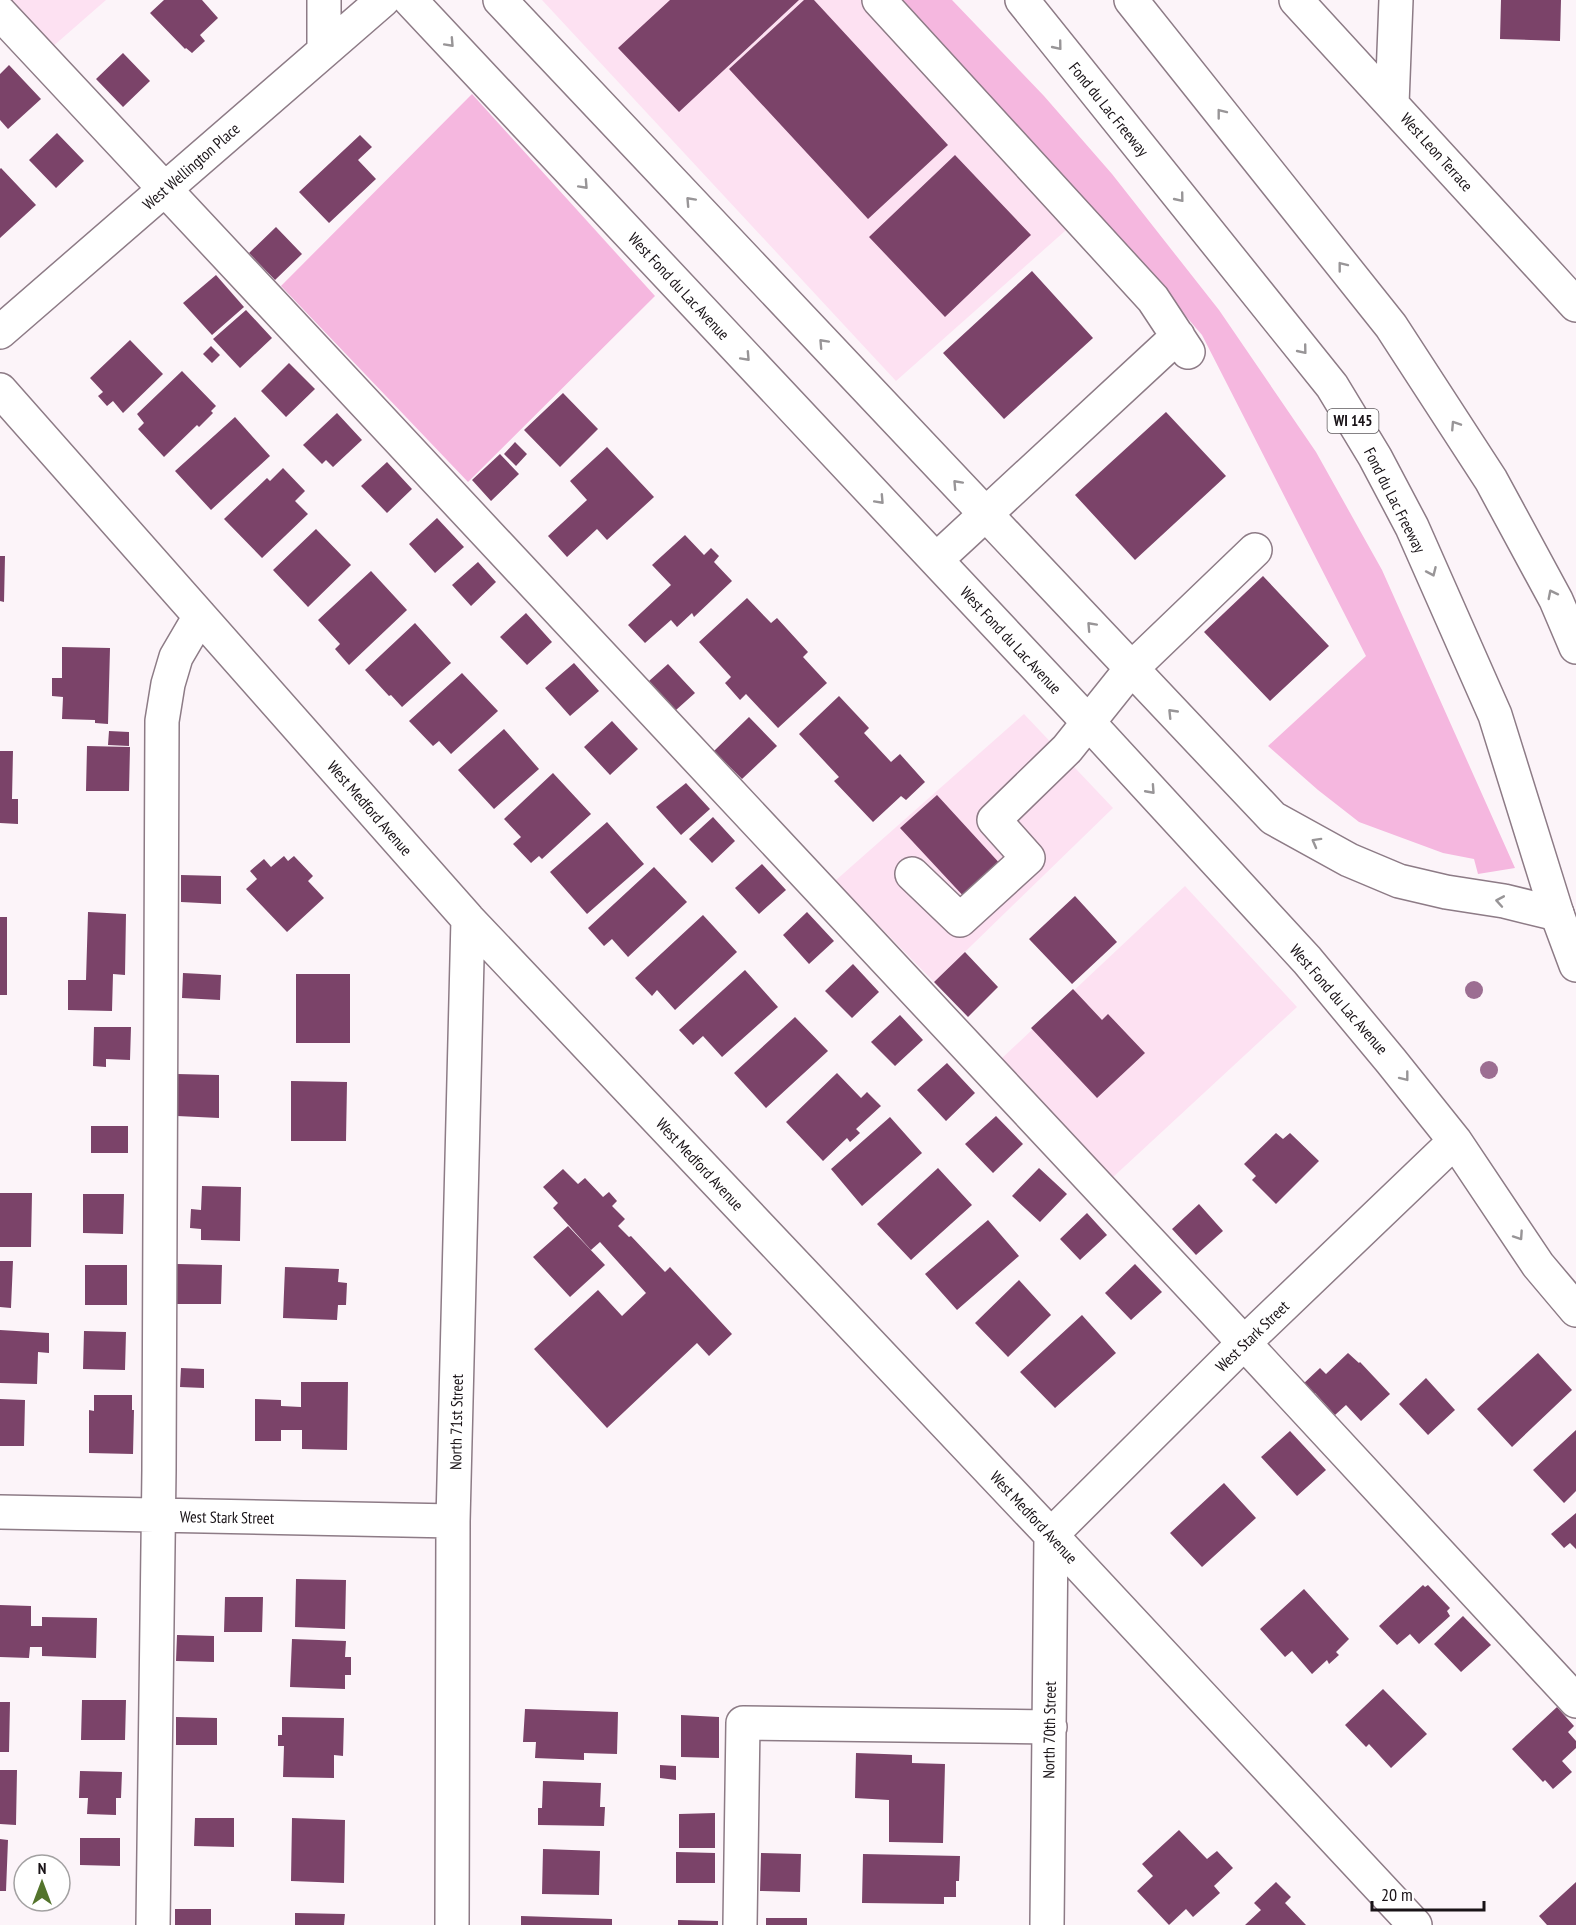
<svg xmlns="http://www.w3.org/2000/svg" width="1576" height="1925" font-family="'PT Sans Narrow',sans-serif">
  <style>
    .built { fill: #fde1f2 }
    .green { fill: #f5b7df }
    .building { fill: #7b4369 }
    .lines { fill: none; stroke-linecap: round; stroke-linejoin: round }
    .minor-casing { stroke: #8d7b86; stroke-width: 36 }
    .major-casing { stroke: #8d7b86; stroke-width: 36 }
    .highway-casing { stroke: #8d7b86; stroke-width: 36 }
    .minor { stroke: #fff; stroke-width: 33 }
    .major { stroke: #fff; stroke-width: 33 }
    .highway { stroke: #fff; stroke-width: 33 }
    .tree { fill: #9c6e92 }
    .oneway { stroke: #989597 }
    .labels { text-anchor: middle; stroke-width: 6; stroke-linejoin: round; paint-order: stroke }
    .shield { fill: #fff; stroke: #5e5a5d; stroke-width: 1.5 }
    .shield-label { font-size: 15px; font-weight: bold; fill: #191317 }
    .street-label { font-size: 16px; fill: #191317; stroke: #fff }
  </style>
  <rect width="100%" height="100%" fill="#fcf4f9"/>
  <path class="built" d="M7,0H106L51,48Z
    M542,0H900L1092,207L896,381Z
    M1024,714L1113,808L934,982L835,881Z
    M1185,886L1297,1007L1111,1179L1001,1059Z"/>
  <path class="green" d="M900,0H952L1044,96L1112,174L1219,310L1316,452L1382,570L1515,868L1478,874L1474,859L1443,853L1359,822L1318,790L1268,746L1366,656L1202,335L1092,207Z
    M472,94L655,296L468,482L281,286Z"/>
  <path class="building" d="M164,0H202L218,18L200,35L205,41L192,53L186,48L185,49L150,13Z
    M670,0H799L679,112L618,48Z
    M804,0H814L948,145L868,219L729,69Z
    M1501,0H1561L1560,41L1500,39Z
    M123,53L150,81L123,107L96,79Z
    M9,65L41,99L8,129L0,120V74Z
    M57,133L84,161L56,188L29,160Z
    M360,135L372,147L358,160L376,179L329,223L299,192Z
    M955,155L1031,235L945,317L869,237Z
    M1,168L36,205L0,238V169Z
    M276,227L302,254L275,280L249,253Z
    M1032,271L1093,338L1004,419L943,353Z
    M216,275L244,307L212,335L183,303Z
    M246,310L272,338L240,368L213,339Z
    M130,340L163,374L123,413L113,401L107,406L98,396L103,392L90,378Z
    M211,346L220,355L212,363L203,354Z
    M289,363L315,389L286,417L261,391Z
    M182,371L216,406L211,411L213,413L199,427L197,425L164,457L138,429L144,423L137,414Z
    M563,393L598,429L560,467L524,430Z
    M1166,412L1226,476L1135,560L1075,495Z
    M337,413L362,440L333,467L326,460L322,464L303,445Z
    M235,417L270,456L211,510L175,471Z
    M515,442L527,454L516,466L504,454Z
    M607,447L654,497L607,540L597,529L567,557L548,536L587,500L570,481Z
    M500,454L519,474L491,501L472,480Z
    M387,462L412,489L387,513L361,486Z
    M283,468L305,491L295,501L308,514L262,558L224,519L267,478L270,481Z
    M437,518L464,547L435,573L409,544Z
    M316,529L351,565L308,607L273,570Z
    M685,535L704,555L711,548L719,556L714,562L732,581L694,617L692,613L677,627L671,620L645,643L628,625L671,585L652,565Z
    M0,556H5L4,602L0,601Z
    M478,562L496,582L471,606L452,585Z
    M371,571L407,610L349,665L335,649L340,644L318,620Z
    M1263,576L1329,646L1270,701L1204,632Z
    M747,598L771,623L777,618L808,652L803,657L827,683L778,728L746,694L740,700L725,683L731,677L699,642Z
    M526,613L552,642L527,665L500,637Z
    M415,623L451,663L402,707L391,695L389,696L365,670Z
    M62,647L110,648L108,724L95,723V720L62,719L63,697L52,696V678H62Z
    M574,663L599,691L570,716L545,688Z
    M668,664L695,693L676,710L649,681Z
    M462,673L498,711L451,754L439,741L433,746L409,721Z
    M839,696L869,728L864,733L891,762L900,754L925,782L906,800L901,796L873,822L834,781L839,777L799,734Z
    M749,717L777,746L742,779L714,751Z
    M612,721L638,749L610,775L584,747Z
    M504,729L539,769L494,809L458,770Z
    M109,731L129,732V746L108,745Z
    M87,746L130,747L129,791H86Z
    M0,751H13L12,799H18V824L0,823Z
    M553,773L591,814L542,859L539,856L531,863L513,844L521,837L504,819Z
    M686,783L710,809L681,835L656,807Z
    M937,795L1003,867L967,900L900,828Z
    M713,817L735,841L712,863L689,839Z
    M607,822L644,864L587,914L550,872Z
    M284,856L288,861L294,856L313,876L308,881L324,898L287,932L246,889L257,879L250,871L264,859L271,867Z
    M762,864L786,890L759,914L735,888Z
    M654,867L687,902L628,957L612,939L604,946L588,928Z
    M181,875L221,876V904L181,902Z
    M1075,896L1117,942L1072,984L1029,939Z
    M88,912L126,914L125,975L113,974L112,1011L68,1010V980H86Z
    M807,912L834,941L809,964L783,935Z
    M703,915L737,952L675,1010L657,990L652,996L635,978Z
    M0,917H7V995H0Z
    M965,952L998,987L968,1017L934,982Z
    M853,964L879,992L852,1018L825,991Z
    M745,970L778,1007L722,1057L703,1036L693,1045L679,1030Z
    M183,973L221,975L220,1000L182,998Z
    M296,974H350V1043H296Z
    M1073,989L1102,1020L1108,1014L1145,1053L1097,1098L1031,1028Z
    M900,1015L923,1040L895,1066L871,1042Z
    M795,1017L828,1051L766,1108L734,1073Z
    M94,1027H131L130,1060L106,1059V1067L93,1066Z
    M947,1063L975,1093L946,1121L917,1090Z
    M837,1073L861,1098L867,1092L881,1106L856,1129L860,1133L850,1142L847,1138L823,1161L786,1122Z
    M177,1074L219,1075V1118L177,1116Z
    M291,1081L347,1082L346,1141H291Z
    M996,1116L1023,1144L993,1173L965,1144Z
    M890,1117L922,1153L862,1206L831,1169Z
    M91,1126H128V1153H91Z
    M1276,1133L1283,1139L1290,1133L1319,1161L1276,1204L1252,1180L1256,1176L1244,1164Z
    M938,1168L972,1205L911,1260L877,1224Z
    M1039,1168L1067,1194L1040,1222L1012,1196Z
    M563,1169L578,1184L585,1178L603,1197L609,1192L617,1201L612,1206L625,1219L618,1226L629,1237L631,1236L665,1272L670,1267L732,1334L709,1356L697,1343L607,1428L534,1349L598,1290L622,1316L646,1293L600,1242L591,1250L553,1208L558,1203L543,1187Z
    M202,1186L241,1187L240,1241L201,1240V1229L190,1228L191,1209L201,1210Z
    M0,1193H32L31,1247H0Z
    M83,1194H124L123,1234L83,1233Z
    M1199,1204L1223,1231L1196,1255L1172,1229Z
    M1087,1213L1107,1235L1080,1260L1060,1239Z
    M988,1220L1019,1256L957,1310L925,1274Z
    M568,1226L605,1265L570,1297L533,1257Z
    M0,1261H13L11,1308L0,1307Z
    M177,1264L222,1265L221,1304H177Z
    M1135,1264L1162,1292L1131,1320L1105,1293Z
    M85,1265H127V1305H85Z
    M285,1267L339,1269L338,1282L347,1283L346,1305H338L337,1320L283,1318Z
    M1019,1280L1051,1315L1008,1357L975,1323Z
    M1082,1315L1116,1353L1055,1408L1020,1372Z
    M0,1330L49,1333V1353L38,1352L37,1384L0,1383Z
    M84,1331L126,1332L125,1370L83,1369Z
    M1348,1353L1359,1363L1360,1362L1390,1394L1361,1421L1346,1405L1335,1415L1315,1393L1312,1395L1302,1385L1320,1368L1326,1374Z
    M1538,1353L1572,1390L1512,1447L1477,1409Z
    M181,1368L204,1369V1388L180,1387Z
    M1426,1378L1455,1410L1428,1435L1399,1404Z
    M301,1382H348L347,1450L302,1449V1430H281V1441H255V1399L281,1400V1406L301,1407Z
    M94,1395H132V1410H134L133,1454L89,1453V1410L94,1411Z
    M0,1399L25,1400L24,1446H0Z
    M1576,1430V1491L1564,1503L1533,1470Z
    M1290,1431L1326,1470L1297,1496L1261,1457Z
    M1224,1483L1256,1518L1202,1567L1170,1533Z
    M1576,1513V1549L1570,1543L1564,1548L1551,1534Z
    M296,1579L346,1580L345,1629L295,1627Z
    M1423,1585L1425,1587L1428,1585L1450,1608L1447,1611L1450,1616L1419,1644L1410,1634L1397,1645L1379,1626Z
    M1304,1589L1349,1639L1336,1652L1339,1655L1329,1664L1327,1660L1312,1674L1292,1651L1285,1657L1260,1629Z
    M225,1597H263L262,1632H224Z
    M0,1605L31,1606V1626H42V1617L97,1618L96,1658L42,1656V1647H30L29,1658L0,1657Z
    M1463,1616L1491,1645L1461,1672L1434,1644Z
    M177,1635L214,1636V1662L176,1661Z
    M292,1639L346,1641L345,1657H351V1675H345V1689L290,1687Z
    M1383,1689L1427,1734L1391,1768L1369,1744L1366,1747L1345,1725Z
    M82,1700H126L125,1740H81Z
    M0,1702H10L9,1752H0Z
    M1557,1707L1574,1726L1568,1732L1576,1741V1748L1562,1761L1572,1772L1553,1789L1545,1780L1543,1782L1512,1749Z
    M525,1709L618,1712L617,1754L584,1753V1760L535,1758L536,1742H523Z
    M681,1715L719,1717V1758L681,1757Z
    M176,1717L217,1718V1745H176Z
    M282,1717L344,1718L343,1756L334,1755V1778L283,1777L284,1746H278V1735H282Z
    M856,1753L912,1755V1763L945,1764L943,1843L889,1842V1800L855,1798Z
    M660,1765L676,1766V1780L660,1778Z
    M0,1770H17L16,1825L0,1824Z
    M80,1771L122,1772L121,1798H116V1815L87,1814L88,1798H79Z
    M543,1781L601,1783L600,1807H605L604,1826L538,1825V1808H542Z
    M715,1813V1848H679V1814Z
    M195,1818H234V1847L194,1846Z
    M292,1818L345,1820L344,1883L291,1881Z
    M1179,1830L1207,1859L1217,1851L1233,1868L1214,1886L1220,1893L1193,1917L1186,1909L1169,1925L1137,1891L1153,1876L1142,1864Z
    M80,1838H120V1866L80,1865Z
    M0,1839L8,1840L6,1891H0Z
    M543,1849L600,1851L599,1895L542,1894Z
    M676,1852L715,1853V1883H676Z
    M761,1853L801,1854L800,1892L760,1891Z
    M863,1854L960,1856L959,1881H956V1897H944V1904L862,1903Z
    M1276,1882L1291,1897L1285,1903L1306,1925H1245L1261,1910L1254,1903Z
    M1576,1882V1925H1547L1539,1916Z
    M175,1909H211V1925H175Z
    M295,1913L345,1914L344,1925H295Z
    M521,1916L612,1919V1925H521Z
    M766,1918H807V1925H766Z
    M678,1920L718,1921V1925H678Z"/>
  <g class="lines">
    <defs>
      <path id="minor" d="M324,0V51
        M410,0L1089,723L1307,960L1391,1061L1455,1141L1538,1265L1576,1310
        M500,0L1273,818L1349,860L1399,881L1446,892L1504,901L1557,914
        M879,0L1153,299L1188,352
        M1296,0L1576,305
        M0,13L1208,1304L1576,1701
        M1392,104L1396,0
        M0,332L383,0
        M0,390L468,919L1051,1535L1415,1925
        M936,560L1178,336
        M912,874L960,920L1028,858L994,820L1067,749L1131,669L1255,550
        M0,1512L453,1521
        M153,1925L159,1470L162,721L168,684L176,657L200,616
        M452,1925L453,1521L468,919
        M740,1925L743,1723L1050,1727
        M1047,1925L1051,1535L1244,1343L1455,1141"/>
      <path id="major" d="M1557,914L1576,965"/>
      <path id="highway" d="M1022,0L1332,386L1375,457L1412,527L1495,715L1557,914
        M1131,0L1391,326L1491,480L1556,600L1576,647"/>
    </defs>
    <use href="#minor" class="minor-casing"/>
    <use href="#major" class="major-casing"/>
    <use href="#highway" class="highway-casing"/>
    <use href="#minor" class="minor"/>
    <use href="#major" class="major"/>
    <use href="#highway" class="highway"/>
  </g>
  <g class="tree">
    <circle cx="1474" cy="990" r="9"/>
    <circle cx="1489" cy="1070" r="9"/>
  </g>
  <defs><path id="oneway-chevron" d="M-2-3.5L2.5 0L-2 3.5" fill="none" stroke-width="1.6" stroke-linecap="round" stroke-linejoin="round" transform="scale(1.5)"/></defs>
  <g class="oneway">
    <use href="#oneway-chevron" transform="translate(450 43) rotate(47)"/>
    <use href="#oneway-chevron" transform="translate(1058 46) rotate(51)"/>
    <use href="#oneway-chevron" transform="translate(1221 113) rotate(-128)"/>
    <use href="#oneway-chevron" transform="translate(584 185) rotate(47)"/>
    <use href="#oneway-chevron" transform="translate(1180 198) rotate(51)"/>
    <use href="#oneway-chevron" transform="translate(690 201) rotate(-133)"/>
    <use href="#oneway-chevron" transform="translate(1342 266) rotate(-128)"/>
    <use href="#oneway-chevron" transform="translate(823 343) rotate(-133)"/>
    <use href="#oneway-chevron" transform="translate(1303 350) rotate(51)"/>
    <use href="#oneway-chevron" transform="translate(746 357) rotate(47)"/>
    <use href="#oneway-chevron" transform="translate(1455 425) rotate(-123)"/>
    <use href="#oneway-chevron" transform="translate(957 484) rotate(-133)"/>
    <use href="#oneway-chevron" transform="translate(880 500) rotate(47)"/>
    <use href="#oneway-chevron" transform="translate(1432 572) rotate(66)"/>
    <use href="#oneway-chevron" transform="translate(1552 594) rotate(-117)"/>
    <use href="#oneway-chevron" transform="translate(1091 626) rotate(-133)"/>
    <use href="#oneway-chevron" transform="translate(1172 713) rotate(-134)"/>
    <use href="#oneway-chevron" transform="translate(1151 790) rotate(48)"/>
    <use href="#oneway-chevron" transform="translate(1316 842) rotate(-151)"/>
    <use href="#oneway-chevron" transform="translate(1500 901) rotate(-170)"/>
    <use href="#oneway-chevron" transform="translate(1405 1077) rotate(52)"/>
    <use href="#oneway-chevron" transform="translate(1519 1236) rotate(56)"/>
  </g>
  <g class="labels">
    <rect class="shield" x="1327.5" y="409" width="51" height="24" rx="4.5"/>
    <g class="shield-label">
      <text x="1353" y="426">WI 145</text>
    </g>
    <g class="street-label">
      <text transform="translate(1109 109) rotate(51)" y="6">Fond du Lac Freeway</text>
      <text transform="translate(1437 152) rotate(48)" y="6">West Leon Terrace</text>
      <text transform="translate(191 166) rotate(-41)" y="6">West Wellington Place</text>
      <text transform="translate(679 286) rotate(47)" y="6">West Fond du Lac Avenue</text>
      <text transform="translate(1395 500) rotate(63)" y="6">Fond du Lac Freeway</text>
      <text transform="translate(1011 640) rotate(47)" y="6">West Fond du Lac Avenue</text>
      <text transform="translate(370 808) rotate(49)" y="6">West Medford Avenue</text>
      <text transform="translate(1339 999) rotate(49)" y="6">West Fond du Lac Avenue</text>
      <text transform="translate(700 1164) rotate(47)" y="6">West Medford Avenue</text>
      <text transform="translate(1252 1336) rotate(-44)" y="6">West Stark Street</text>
      <text transform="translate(456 1422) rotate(-89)" y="6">North 71st Street</text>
      <text transform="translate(227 1517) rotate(1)" y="6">West Stark Street</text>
      <text transform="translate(1034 1517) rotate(47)" y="6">West Medford Avenue</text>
      <text transform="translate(1049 1730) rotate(-89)" y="6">North 70th Street</text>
    </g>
  </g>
  <g transform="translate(42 1883)"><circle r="28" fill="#ffffff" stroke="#a3a1a2" stroke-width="1.5"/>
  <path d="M0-4.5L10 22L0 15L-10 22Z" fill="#53742c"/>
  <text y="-9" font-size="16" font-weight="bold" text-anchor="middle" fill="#191317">N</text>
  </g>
  <path d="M1372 1901v9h112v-9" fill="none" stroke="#191317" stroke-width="3"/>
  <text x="1381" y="1901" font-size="18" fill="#191317" stroke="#ffffff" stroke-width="4.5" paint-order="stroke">20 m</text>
</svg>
